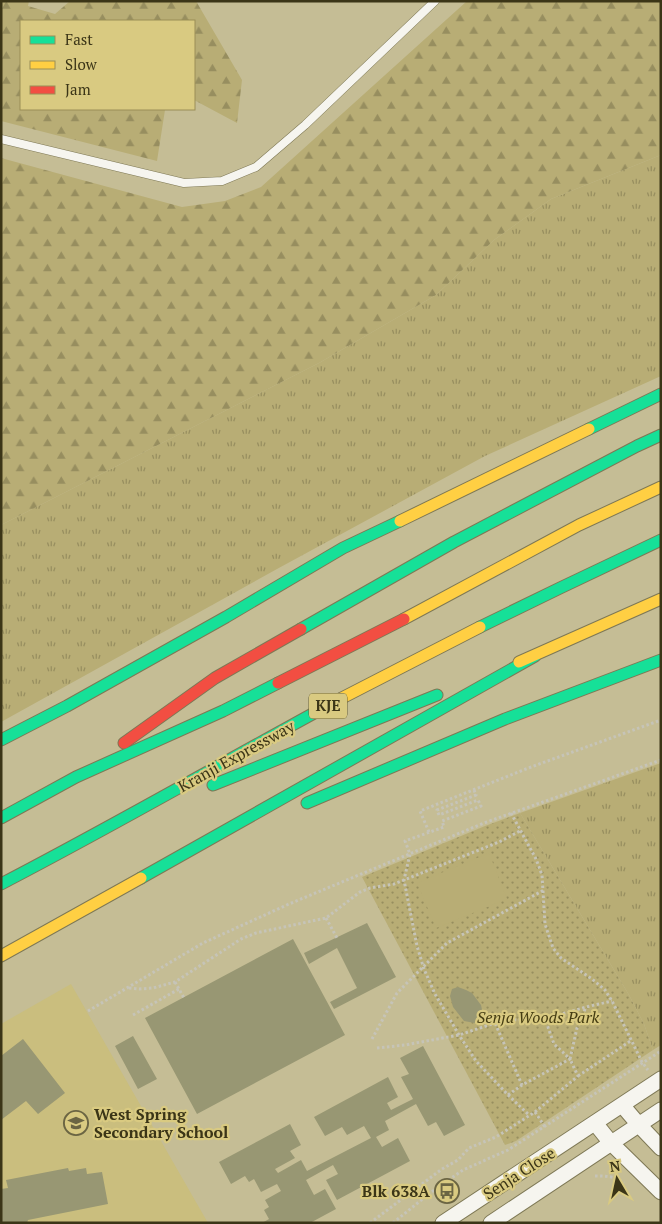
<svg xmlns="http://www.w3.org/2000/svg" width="662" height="1224" font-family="'PT Serif',serif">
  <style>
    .built { fill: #cabe7e }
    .grass { fill: url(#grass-tufts) }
    .forest { fill: url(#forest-firs) }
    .park { fill: url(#park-dots) }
    .pitch { fill: #b8ad75 }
    .building { fill: #989773 }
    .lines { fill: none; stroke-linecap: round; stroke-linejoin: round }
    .lane-casing { stroke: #7e7855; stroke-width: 9 }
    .street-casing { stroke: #7e7855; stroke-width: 17 }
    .fast-casing { stroke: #7e7855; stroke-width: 13 }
    .slow-casing { stroke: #7e7855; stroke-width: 13 }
    .jam-casing { stroke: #7e7855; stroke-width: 13 }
    .path { stroke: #c6c4b8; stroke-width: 3; stroke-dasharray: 2.5 2.5; stroke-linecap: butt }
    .lane { stroke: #f6f5ef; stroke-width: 8 }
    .street { stroke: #f6f5ef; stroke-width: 15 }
    .fast { stroke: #16e098; stroke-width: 11 }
    .slow { stroke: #ffcf43; stroke-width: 11 }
    .jam { stroke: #f24e42; stroke-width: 11 }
    .labels { text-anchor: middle; stroke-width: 4.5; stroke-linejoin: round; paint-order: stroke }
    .shield { fill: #d9ca81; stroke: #6a6237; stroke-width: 1 }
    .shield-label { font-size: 15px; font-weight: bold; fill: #3b3517 }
    .street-label { font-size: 16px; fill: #3b3517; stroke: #d9ca81 }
    .park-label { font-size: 16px; font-style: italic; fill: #443c12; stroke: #d9ca81 }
    .poi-label { font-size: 16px; font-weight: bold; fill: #3b3517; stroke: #d9ca81; text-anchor: start }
  </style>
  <defs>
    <pattern id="grass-tufts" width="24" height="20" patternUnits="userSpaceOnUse" patternTransform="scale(1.25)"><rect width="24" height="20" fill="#b8ad75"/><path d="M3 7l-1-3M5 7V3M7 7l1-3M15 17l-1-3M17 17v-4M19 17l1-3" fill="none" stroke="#978e5f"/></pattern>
    <pattern id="forest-firs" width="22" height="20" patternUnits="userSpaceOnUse" patternTransform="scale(1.25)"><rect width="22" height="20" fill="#b8ad75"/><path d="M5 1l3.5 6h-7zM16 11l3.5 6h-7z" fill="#978e5f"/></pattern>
    <pattern id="park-dots" width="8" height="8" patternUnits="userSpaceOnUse" patternTransform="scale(1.25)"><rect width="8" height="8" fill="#b8ad75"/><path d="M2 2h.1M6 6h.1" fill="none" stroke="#978e5f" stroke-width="1.8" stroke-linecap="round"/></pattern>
  </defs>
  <rect width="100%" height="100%" fill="#c5bd95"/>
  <path class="built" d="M71,984L208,1223H1V1024Z"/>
  <path class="grass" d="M661,155V376L485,456L277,569L1,722V525L319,363L436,295L494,240L551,199Z
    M661,763V1045L653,1050L644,1024L629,995L520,813Z"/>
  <path class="forest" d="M1,1H29L28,6L55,14L70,1H196L242,80L237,123L194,100V21H21V109H164L165,110L157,161L1,121Z
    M467,1H661V155L551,199L494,240L436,295L319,363L1,525V158L182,207L225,201L261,187Z"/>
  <path class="park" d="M520,813L629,995L644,1024L653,1050L516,1141L505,1145L362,877L485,826Z"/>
  <path class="pitch" d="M489,853L507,899L436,928L417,883Z"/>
  <path class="building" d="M367,923L396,977L334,1009L330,1002L357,988L337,948L309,964L304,953Z
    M293,939L345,1035L197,1114L145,1018Z
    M458,987L466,990L472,993L481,1005L484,1019L480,1024L464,1021L453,1007L450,996L452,989Z
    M133,1036L157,1079L138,1089L115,1046Z
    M23,1039L65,1093L38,1114L26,1101L1,1120V1056Z
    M423,1046L465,1125L444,1136L436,1122L428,1126L416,1104L385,1121L389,1130L376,1137L382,1147L398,1138L410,1161L337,1200L326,1180L338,1174L333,1165L306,1180L314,1195L325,1189L336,1209L310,1223H262L269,1219L264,1210L269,1207L265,1200L281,1191L277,1184L261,1192L254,1179L249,1182L245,1176L231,1184L219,1162L290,1124L301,1145L290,1151L295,1158L275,1169L278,1173L301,1160L307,1171L371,1138L364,1126L347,1135L342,1127L325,1136L314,1117L388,1077L398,1097L387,1103L391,1110L413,1099L401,1077L409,1074L400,1058Z
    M68,1168L69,1171L86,1168L87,1174L102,1172L108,1204L28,1220L27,1223H1V1189L8,1188L6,1180Z"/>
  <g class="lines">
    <defs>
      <path id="lane" d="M1,139L184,183L222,181L256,167L305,125L435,1"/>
      <path id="street" d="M622,1105L639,1125L661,1148
        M595,1123L611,1143L661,1192
        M443,1223L661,1079
        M491,1223L661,1110"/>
      <path id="fast" d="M589,429L661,394
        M480,627L560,588L661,540
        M301,629L454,542L637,446L661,435
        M1,740L67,706L226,617L343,548L400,521
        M213,785L437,695
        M307,803L505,719L661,660
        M1,818L76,777L223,711L278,683
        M141,878L535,656
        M1,884C115,825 227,760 340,699"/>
      <path id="slow" d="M400,521L589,429
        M404,619L579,525L661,487
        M519,662L661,599
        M340,699L480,627
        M1,956L141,878"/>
      <path id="jam" d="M278,683L404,619
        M124,743L215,678L301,629"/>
    </defs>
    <use href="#lane" class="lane-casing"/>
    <use href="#street" class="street-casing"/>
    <use href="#fast" class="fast-casing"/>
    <use href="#slow" class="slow-casing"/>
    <use href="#jam" class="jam-casing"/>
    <path class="path" d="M474,790L476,795L437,810L439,815L478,800L481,806L442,821L444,827L405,841L410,854L404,880L417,946L424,969L435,994L459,1035L476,1061L508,1095L529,1115
      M511,813L536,859L542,875L545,924L553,948L561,958L592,979L605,990L612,1001L642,1062L648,1070
      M429,832L420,811L531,767L661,720
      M326,918L337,938
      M175,982L184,998
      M129,988L139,989L153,988L175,982L241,939L256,933L326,918L360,892L370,888L394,884L499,842L520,831
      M88,1011L203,943L289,904L484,823L661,760
      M133,1015L179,989
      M484,1015L489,1016L495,1023L522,1085
      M372,1039L397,993L447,943L544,890
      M377,1048L405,1045L459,1035L495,1023L511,1020L545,1019L586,1007L612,1001
      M578,1076L632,1040
      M508,1095L522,1085L570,1059L554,1044L545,1019
      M535,1112L545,1127
      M595,1176C606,1176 615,1176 624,1183
      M370,1223L442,1169L458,1160L469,1148L496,1137L535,1112L578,1076L570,1059L577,1028L586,1007
      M393,1223L430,1193L463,1170L508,1150L661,1051"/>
    <use href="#lane" class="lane"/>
    <use href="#street" class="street"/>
    <use href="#fast" class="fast"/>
    <use href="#slow" class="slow"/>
    <use href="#jam" class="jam"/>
  </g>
  <defs>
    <symbol id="school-ring" viewBox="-11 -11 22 22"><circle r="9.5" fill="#d9ca81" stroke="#6b6543" stroke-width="1.5"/><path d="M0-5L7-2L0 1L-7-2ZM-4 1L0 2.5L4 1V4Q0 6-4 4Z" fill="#6b6543"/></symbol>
    <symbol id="bus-ring" viewBox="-11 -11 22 22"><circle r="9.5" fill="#d9ca81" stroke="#6b6543" stroke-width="1.5"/><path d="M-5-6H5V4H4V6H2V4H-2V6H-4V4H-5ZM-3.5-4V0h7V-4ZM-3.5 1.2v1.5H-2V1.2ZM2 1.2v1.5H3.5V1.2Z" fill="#6b6543"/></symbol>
  </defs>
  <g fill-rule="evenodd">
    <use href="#school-ring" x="62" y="1109" width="28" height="28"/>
    <use href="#bus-ring" x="433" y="1177" width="28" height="28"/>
  </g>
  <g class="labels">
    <rect class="shield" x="309" y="693.5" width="38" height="25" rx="4"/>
    <g class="shield-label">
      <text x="328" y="711">KJE</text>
    </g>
    <g class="street-label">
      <text transform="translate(236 756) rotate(-29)" y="6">Kranji Expressway</text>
      <text transform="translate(519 1173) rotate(-33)" y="6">Senja Close</text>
    </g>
    <g class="park-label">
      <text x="538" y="1023">Senja Woods Park</text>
    </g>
    <g class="poi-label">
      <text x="94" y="1120">West Spring<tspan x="94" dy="18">Secondary School</tspan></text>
      <text x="430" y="1197" text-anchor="end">Blk 638A</text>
    </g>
  </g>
  <rect width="662" height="1224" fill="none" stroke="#3b3517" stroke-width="5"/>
  <rect x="20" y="20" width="175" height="90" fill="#d9ca81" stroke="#9a8e57"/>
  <rect x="30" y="36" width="25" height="8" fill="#16e098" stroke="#9a8e57"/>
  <text x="65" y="45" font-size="15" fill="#3b3517">Fast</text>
  <rect x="30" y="61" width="25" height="8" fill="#ffcf43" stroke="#9a8e57"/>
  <text x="65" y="70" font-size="15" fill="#3b3517">Slow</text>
  <rect x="30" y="86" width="25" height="8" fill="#f24e42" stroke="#9a8e57"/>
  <text x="65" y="95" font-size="15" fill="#3b3517">Jam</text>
  <g transform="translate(617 1179) rotate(351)" stroke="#d9ca81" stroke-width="4" paint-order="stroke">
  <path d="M0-4L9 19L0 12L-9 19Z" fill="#3b3517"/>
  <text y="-8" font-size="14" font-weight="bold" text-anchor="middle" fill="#3b3517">N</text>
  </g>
</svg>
